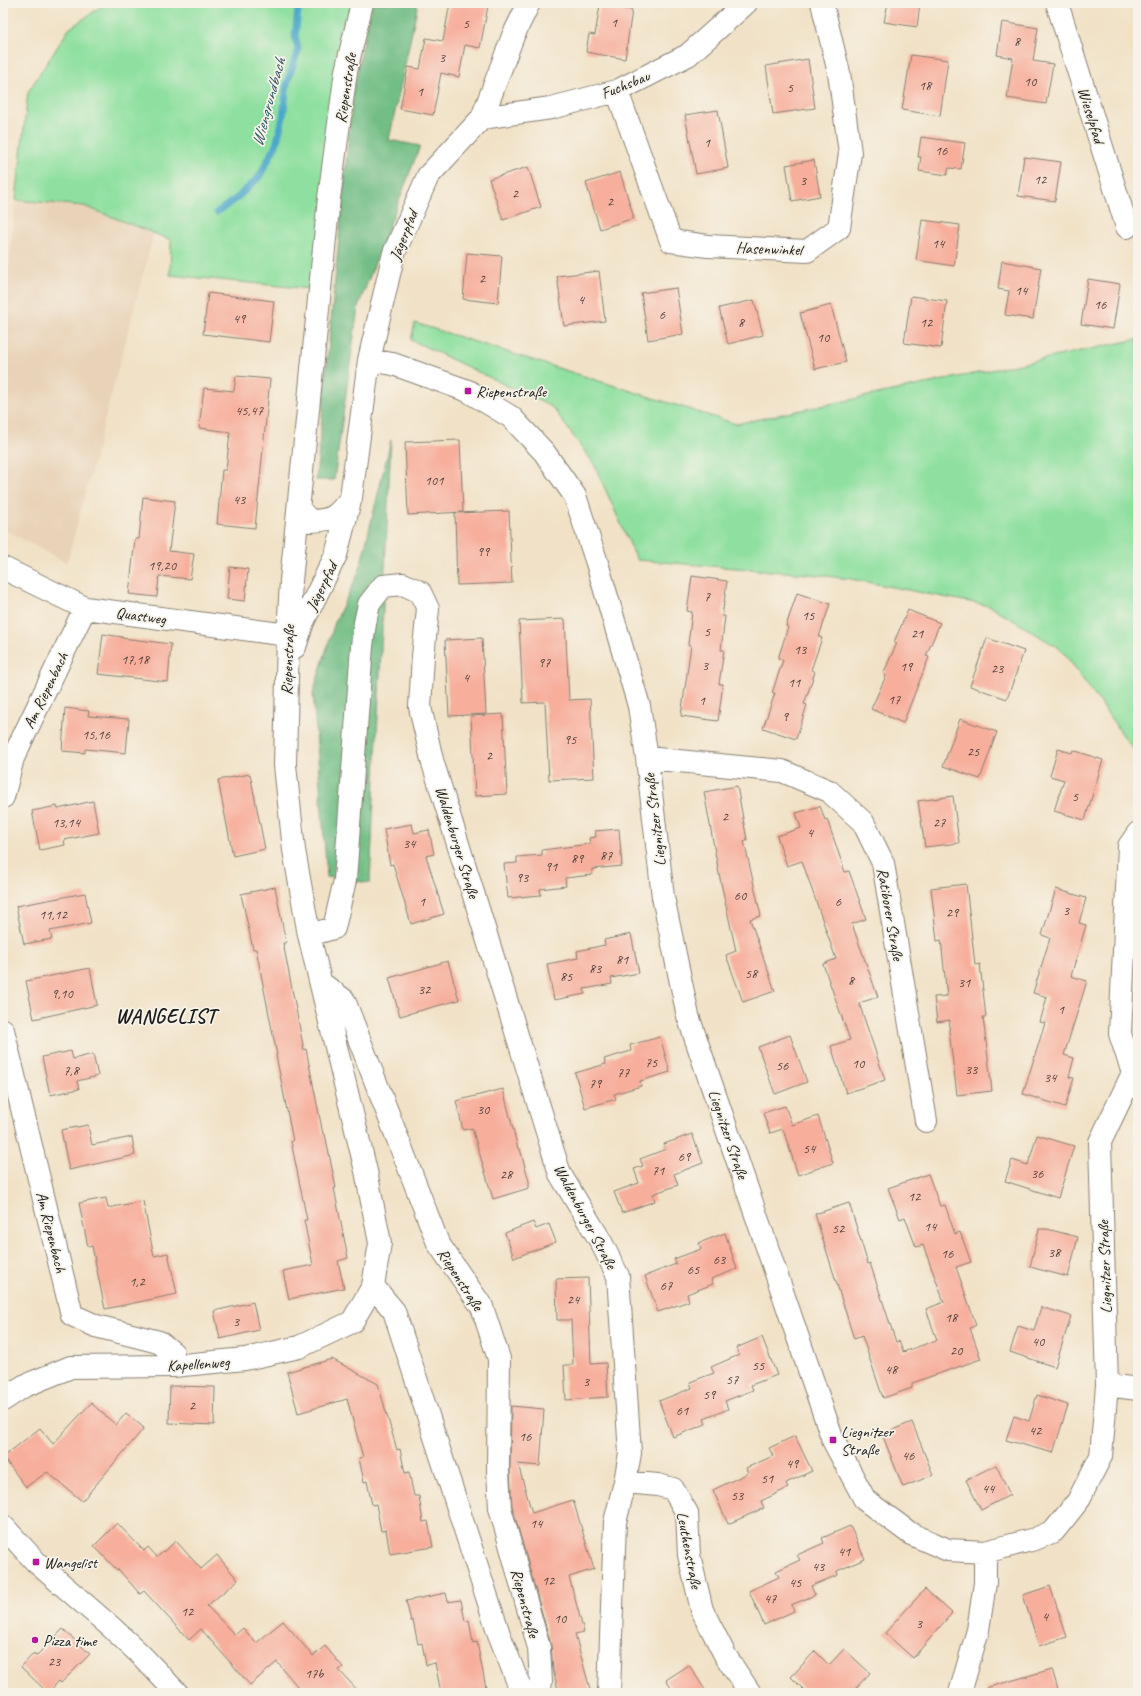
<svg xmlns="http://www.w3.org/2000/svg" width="1141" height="1696" font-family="Caveat,sans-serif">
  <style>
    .built { fill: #e9d3b8 }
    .green { fill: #8fe0a0; stroke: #567e5e }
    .forest { fill: #73be86; stroke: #486d51 }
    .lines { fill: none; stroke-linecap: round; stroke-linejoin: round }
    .stream { stroke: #4ba7c9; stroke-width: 7 }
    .building { fill: #f7af9c }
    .minor-casing { stroke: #867f72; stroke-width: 24 }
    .primary-casing { stroke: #867f72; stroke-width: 24 }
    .minor { stroke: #fff; stroke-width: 22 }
    .primary { stroke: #fff; stroke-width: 22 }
    .poi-dot { fill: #b5179e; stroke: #f7f3e8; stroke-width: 1.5 }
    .labels { text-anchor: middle; stroke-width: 3.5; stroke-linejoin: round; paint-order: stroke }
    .number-label { font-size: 14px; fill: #53413c }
    .street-label { font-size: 16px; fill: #1c1c1c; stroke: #f7f3e8 }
    .poi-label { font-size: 16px; fill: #1c1c1c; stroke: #f7f3e8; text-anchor: start }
    .water-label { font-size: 17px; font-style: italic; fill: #315b6a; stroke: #f7f3e8 }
    .district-label { font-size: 20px; font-weight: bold; letter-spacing: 1px; fill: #1c1c1c; stroke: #f7f3e8 }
  </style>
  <rect width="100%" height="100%" fill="#f7f3e8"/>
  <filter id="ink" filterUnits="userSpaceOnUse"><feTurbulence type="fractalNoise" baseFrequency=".025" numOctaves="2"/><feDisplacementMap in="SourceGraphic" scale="8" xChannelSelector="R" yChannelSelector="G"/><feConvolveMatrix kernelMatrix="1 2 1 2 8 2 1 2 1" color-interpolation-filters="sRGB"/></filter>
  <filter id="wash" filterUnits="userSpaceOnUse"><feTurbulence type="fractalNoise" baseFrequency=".012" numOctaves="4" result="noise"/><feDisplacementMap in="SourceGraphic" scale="16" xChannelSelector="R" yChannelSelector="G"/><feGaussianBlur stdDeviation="0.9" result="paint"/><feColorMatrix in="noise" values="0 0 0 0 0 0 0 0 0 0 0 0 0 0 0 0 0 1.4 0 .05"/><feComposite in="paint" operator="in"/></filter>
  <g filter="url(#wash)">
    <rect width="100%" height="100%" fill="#f1e2c7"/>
    <path class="built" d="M16,200L84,206L154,233L67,563L3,529V317Z"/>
    <path class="green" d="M106,3H362L320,290L170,275L171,240L84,206L16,200L28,92L69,29Z
      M415,323L736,424L1138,339V752L1133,749L1062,650L990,606L851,579L809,574L637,560L594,464L552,407L411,340Z"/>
    <path class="forest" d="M372,3H418L389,140L420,146L358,307L334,480H316L353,91Z
      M391,440L370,883L327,877L313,693L335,622L359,572Z"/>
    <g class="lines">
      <path class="stream" d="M217,212L237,198L259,177L276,145L283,117L287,83L298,50L295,36L299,3"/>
    </g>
    <g id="blocks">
      <path class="building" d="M450,3H475L488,6L480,48L465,45L459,77L441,73L433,115L400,109L408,67L420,69L426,38L443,41Z
        M888,3H920L917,27L884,22Z
        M600,5L632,10L625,59L586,52L589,34L595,35Z
        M1002,22L1038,28L1033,61L1053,64L1046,104L1007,98L1013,58L997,55Z
        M911,55L948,60L940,116L902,110Z
        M808,59L815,108L773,114L766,66Z
        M718,110L728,168L696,174L685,115Z
        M921,137L965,143L961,169L949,168L947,175L919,171L921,157H918Z
        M1024,157L1061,162L1055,201L1018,196Z
        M814,160L820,196L792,201L786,165Z
        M528,167L541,207L503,220L489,179Z
        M620,172L634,218L600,229L586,183Z
        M922,220L960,225L954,266L916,260Z
        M467,253L502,256L498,303L463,299Z
        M1002,261L1041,268L1033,319L1005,315L1009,291L998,289Z
        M599,271L605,321L564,326L557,276Z
        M1088,279L1120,284L1113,329L1081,324Z
        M676,288L683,334L648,340L641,293Z
        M208,293L274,301L269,342L203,334Z
        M911,296L947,301L941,348L904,343Z
        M754,300L763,335L728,344L719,308Z
        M831,305L846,362L815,369L800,313Z
        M236,376L270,379L255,528L217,524L222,470H226L230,432L199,428L204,388L234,391Z
        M460,440L463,512L408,515L405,442Z
        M143,497L175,501L169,551L194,554L190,579L159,576L157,597L129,594L135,539H139Z
        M509,511L512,583L457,585L455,513Z
        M230,567L248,569L245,601L227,599Z
        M692,576L727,581L722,616H725L721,650H724L719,684H723L718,721L681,716L691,645H688L692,612L687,611Z
        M797,593L830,604L819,637L822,638L811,670L815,672L804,704L807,705L796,739L763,728L775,693H772L783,660L778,659L788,627L786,626Z
        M908,610L940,623L926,656L929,657L903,723L871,709L886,676L883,674L897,643L894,642Z
        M565,619L569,700L590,699L594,778L549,780L545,702L523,703L519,621Z
        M103,634L122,637V638L171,644L168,682L98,674Z
        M482,638L486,714L449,716L445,640Z
        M987,638L1024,651L1007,699L970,686Z
        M65,708L89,711L88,716L129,719L126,753L85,749V753L62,751Z
        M503,714L507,794L475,796L471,716Z
        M960,719L997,732L980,779L943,766Z
        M1058,749L1072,753L1073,750L1103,760L1085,820L1054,811L1064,780L1050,776Z
        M250,774L265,849L233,856L218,780Z
        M737,786L747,840L744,841L761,916L750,919L775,991L743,1002L726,955L736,951L719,874L704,792Z
        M953,796L959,843L925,847L918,801Z
        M93,801L99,833L64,840L65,845L40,850L32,811L57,806L58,809Z
        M820,806L825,820L827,819L845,872L849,871L866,919L852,924L878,997L859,1003L885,1080L846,1093L831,1046L850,1040L823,964L836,959L802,861L787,866L777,836L801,828L796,813Z
        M412,824L414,833L429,830L434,854L426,856L444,914L411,924L393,864L390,865L384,829Z
        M619,829L622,866L592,869V875L565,878L566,886L540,889L541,895L508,898L504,864L517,863V857L542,855V850L590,844L589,838L596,837L595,831Z
        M966,884L975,965L980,964L986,1017H983L992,1091L957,1095L949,1031L950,1020L937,1022L934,997L947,996L941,940L937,941L931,888Z
        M275,887L286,943H283L304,1050L306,1049L323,1134H325L336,1188H334L348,1258L338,1261L344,1288L289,1299L283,1271L313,1265L304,1220H307L291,1141H293L276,1055H277L256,949H253L241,894Z
        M1056,889L1086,898L1079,923L1086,925L1071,976L1087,981L1064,1055L1074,1058L1069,1077L1074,1078L1065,1107L1023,1094L1045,1023L1040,1022L1047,997L1033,993L1050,938L1042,935Z
        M85,893L91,923L50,931L52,939L24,944L16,906Z
        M631,934L639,973L611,978L612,984L584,989L585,994L554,1000L547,964L578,958L577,951L605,945L604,940Z
        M448,961L459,1000L400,1016L389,978Z
        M90,968L97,1005L34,1019L26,981Z
        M790,1035L807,1082L775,1094L758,1047Z
        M660,1037L670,1072L640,1081L641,1086L614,1094L616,1099L585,1108L575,1073L606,1064L604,1059L631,1051L630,1045Z
        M71,1051L73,1059L93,1054L98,1076L77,1081L79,1089L50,1095L42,1057Z
        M503,1089L518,1149H520L529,1181V1188L493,1199L472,1128L463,1130L456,1101Z
        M785,1106L792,1125L818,1116L833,1163L798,1175L783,1129L770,1133L763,1113Z
        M88,1125L92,1145L132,1137L135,1155L69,1170L61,1130Z
        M692,1134L703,1163L674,1174L678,1185L653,1194L655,1201L622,1213L614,1192L639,1183L634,1169L643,1166L640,1159L666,1149L664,1144Z
        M1037,1135L1074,1146L1058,1198L1005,1181L1012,1160L1028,1165Z
        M928,1174L940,1206L945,1205L955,1234L960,1232L971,1262L956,1267L976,1325L970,1328L981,1359L912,1383V1388L883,1398L862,1336L854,1339L815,1214L849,1203L868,1264L870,1263L896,1342L899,1341L903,1352L937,1340L926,1309L944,1302L923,1245L916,1247L905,1217L900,1219L888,1188Z
        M106,1198L108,1208L143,1201L154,1256L168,1253L177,1294L105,1309L92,1246L88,1247L79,1203Z
        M533,1222L536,1229L549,1224L556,1242L514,1258L505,1233Z
        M1039,1229H1047L1078,1237L1068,1277L1030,1267Z
        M725,1233L737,1269L711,1279L713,1284L687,1294L689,1301L658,1312L645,1276L676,1264L674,1259L701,1249L699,1243Z
        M588,1278L591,1364L606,1363L608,1397L566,1400L564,1365H573L571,1320H557L556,1279Z
        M253,1302L259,1330L220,1339L214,1311Z
        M1041,1307L1071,1316L1055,1367L1010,1352L1018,1326L1034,1331Z
        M762,1337L777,1375L751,1385L753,1390L725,1401L728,1409L704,1419L706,1424L673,1437L659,1401L692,1388L690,1382L714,1373L711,1367L739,1355L736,1348Z
        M332,1359L378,1384L397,1450L400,1449L405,1473L409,1472L414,1496H419L423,1522L428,1521L433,1547L390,1554L386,1530L381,1531L376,1504L372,1505L367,1481L364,1482L359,1458L363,1457L347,1399L298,1413L287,1372Z
        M170,1386L215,1387L214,1425L169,1423Z
        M1037,1395L1068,1405L1053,1453L1006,1440L1014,1416L1029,1421Z
        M91,1403L116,1425L126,1413L144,1428L82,1501L47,1472L26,1487L3,1457L40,1428L53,1444Z
        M511,1406L544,1409L540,1466L518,1464L532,1513L573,1500L594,1569L569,1577L584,1632L575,1634L591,1693H559L553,1670L551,1645L512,1506L510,1470Z
        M912,1422L933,1475L903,1487L882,1434Z
        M795,1436L812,1471L786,1483L788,1488L761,1501L764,1508L728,1524L713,1490L748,1473L746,1468L773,1456L769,1448Z
        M996,1465L1010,1495L981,1510L966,1480Z
        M117,1523L144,1551L148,1547L157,1557L176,1541L201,1569L217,1555L238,1580L207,1606L235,1635L243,1628L256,1643L283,1621L313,1656L325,1646L343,1667L339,1670L360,1693H303L277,1662L250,1685L201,1629L189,1640L144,1591L140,1594L118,1569L117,1570L94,1546Z
        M850,1526L865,1559L837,1571L838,1575L811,1586L815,1595L791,1605L794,1611L764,1625L749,1591L779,1577L776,1571L800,1560L797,1555L824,1543L822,1538Z
        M1050,1586L1067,1637L1039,1646L1023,1595Z
        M925,1589L952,1613L913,1658L885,1633Z
        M446,1593L448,1602L461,1600L465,1621L469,1620L473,1643L477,1642L487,1693H441L435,1663L426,1665L422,1643L418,1644L413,1621H411L406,1601Z
        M63,1629L90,1654L61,1683L59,1681L48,1693L21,1667L34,1653L36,1656Z
        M844,1649L870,1673L851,1693H807L791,1677L815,1651L829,1665Z
        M689,1665L707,1693H674L666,1680Z
        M1052,1669L1059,1693H987L986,1688Z"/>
    </g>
  </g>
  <g filter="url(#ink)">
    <use href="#blocks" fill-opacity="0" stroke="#867f72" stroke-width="1"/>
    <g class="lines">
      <defs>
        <path id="minor" d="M1057,3L1127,227
          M617,91L671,241L708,246L807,251L839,228L850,153L839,73L822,3
          M482,118L551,108L617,91L688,55L746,3
          M369,360L393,364L468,391L511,417L544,452L575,496L597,563L639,706L647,758L663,897L688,1016L833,1440L865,1500L911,1534L948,1550L985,1552L1035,1539L1054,1531L1078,1501L1101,1456L1107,1385L1100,1142L1133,1073L1138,1070
          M299,509L310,521C334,520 336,517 351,498
          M3,568L85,608L288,635
          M295,647L303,622L336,555L351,497L369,360L394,253L428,176L482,118L513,36L529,3
          M647,758L782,771L829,791L863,822L883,863L926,1121
          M3,797L13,758L85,608
          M309,935L334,928L345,880L362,646L365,623L369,604L383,586L403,584L420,592L428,609L423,656L420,707L432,760L560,1174L600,1240L618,1276L630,1453L625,1482L615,1522L609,1693
          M321,983L344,1000L438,1243L482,1307L499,1359L498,1470L500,1508L539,1648L541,1682L539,1693
          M3,1030L72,1315L96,1326L159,1342L173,1353V1366
          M1133,1073L1120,1034L1129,846L1138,833
          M373,1286L394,1311L499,1634L522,1693
          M1107,1385L1138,1389
          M3,1400L24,1386L71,1367L173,1366L245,1359L299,1347L352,1322L373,1286L380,1243L366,1171L309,935L294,850L285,765L288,635L291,581L329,198L346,71L362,3
          M625,1482L658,1485L673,1489L687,1513L689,1555L702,1610L725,1655L750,1693
          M960,1693L978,1630L985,1583V1552"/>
        <path id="primary" d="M3,1526L36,1562L111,1627L141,1655L177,1693"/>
      </defs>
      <use href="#minor" class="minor-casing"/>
      <use href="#primary" class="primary-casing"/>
      <use href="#minor" class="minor"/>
      <use href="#primary" class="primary"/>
    </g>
  </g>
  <g class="poi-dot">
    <rect x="464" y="387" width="8" height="8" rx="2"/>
    <rect x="829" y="1436" width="8" height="8" rx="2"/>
    <rect x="32" y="1558" width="8" height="8" rx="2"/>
    <circle cx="35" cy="1640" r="4"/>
  </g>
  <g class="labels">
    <g class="number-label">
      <text x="614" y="27">1</text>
      <text x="466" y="28">5</text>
      <text x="1017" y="46">8</text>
      <text x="442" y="62">3</text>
      <text x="1030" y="86">10</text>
      <text x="925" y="90">18</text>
      <text x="790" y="92">5</text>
      <text x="420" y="96">1</text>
      <text x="707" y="147">1</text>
      <text x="941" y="155">16</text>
      <text x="1040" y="184">12</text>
      <text x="803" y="185">3</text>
      <text x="515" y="198">2</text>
      <text x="610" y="206">2</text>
      <text x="938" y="248">14</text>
      <text x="482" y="283">2</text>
      <text x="1021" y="295">14</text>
      <text x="581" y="304">4</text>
      <text x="1100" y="309">16</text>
      <text x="662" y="319">6</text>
      <text x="239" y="323">49</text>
      <text x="741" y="327">8</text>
      <text x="926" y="327">12</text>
      <text x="823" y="342">10</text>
      <text x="249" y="415">45,47</text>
      <text x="434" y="485">101</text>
      <text x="239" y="504">43</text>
      <text x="483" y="556">99</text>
      <text x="162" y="570">19,20</text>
      <text x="707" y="601">7</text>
      <text x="808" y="620">15</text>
      <text x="707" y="636">5</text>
      <text x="917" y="638">21</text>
      <text x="800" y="654">13</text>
      <text x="135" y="664">17,18</text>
      <text x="544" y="667">97</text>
      <text x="705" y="670">3</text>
      <text x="906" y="671">19</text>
      <text x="997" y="673">23</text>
      <text x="466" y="682">4</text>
      <text x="794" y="687">11</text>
      <text x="894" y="704">17</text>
      <text x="702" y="705">1</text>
      <text x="785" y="721">9</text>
      <text x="96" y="739">15,16</text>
      <text x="570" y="744">95</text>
      <text x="973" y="756">25</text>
      <text x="489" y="760">2</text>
      <text x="1075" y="801">5</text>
      <text x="725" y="821">2</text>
      <text x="66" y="827">13,14</text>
      <text x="939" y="827">27</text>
      <text x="810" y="837">4</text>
      <text x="409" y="848">34</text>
      <text x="606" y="860">87</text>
      <text x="577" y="863">89</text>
      <text x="551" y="871">91</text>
      <text x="522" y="882">93</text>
      <text x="740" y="900">60</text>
      <text x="422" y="906">1</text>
      <text x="838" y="906">6</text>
      <text x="1066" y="915">3</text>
      <text x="952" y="917">29</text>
      <text x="53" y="919">11,12</text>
      <text x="622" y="964">81</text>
      <text x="595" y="973">83</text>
      <text x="751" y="978">58</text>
      <text x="566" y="981">85</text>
      <text x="851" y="985">8</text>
      <text x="964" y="987">31</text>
      <text x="424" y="994">32</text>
      <text x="62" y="998">9,10</text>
      <text x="1061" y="1014">1</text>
      <text x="651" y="1067">75</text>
      <text x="858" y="1068">10</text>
      <text x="782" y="1070">56</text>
      <text x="971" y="1074">33</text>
      <text x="71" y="1075">7,8</text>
      <text x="623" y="1077">77</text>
      <text x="1050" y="1082">34</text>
      <text x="595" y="1088">79</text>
      <text x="483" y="1114">30</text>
      <text x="809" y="1153">54</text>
      <text x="684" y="1161">69</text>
      <text x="658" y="1175">71</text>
      <text x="1037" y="1178">36</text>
      <text x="506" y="1179">28</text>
      <text x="914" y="1201">12</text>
      <text x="930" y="1231">14</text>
      <text x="838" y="1233">52</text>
      <text x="1054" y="1257">38</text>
      <text x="947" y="1258">16</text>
      <text x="719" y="1264">63</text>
      <text x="693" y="1274">65</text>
      <text x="137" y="1286">1,2</text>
      <text x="666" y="1290">67</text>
      <text x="573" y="1304">24</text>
      <text x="951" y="1322">18</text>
      <text x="236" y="1326">3</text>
      <text x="1038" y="1346">40</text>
      <text x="956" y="1355">20</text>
      <text x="758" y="1370">55</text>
      <text x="891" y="1374">48</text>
      <text x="732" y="1384">57</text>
      <text x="586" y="1386">3</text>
      <text x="709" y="1399">59</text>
      <text x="192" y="1410">2</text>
      <text x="682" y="1415">61</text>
      <text x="1035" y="1435">42</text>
      <text x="525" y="1441">16</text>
      <text x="908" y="1460">46</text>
      <text x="792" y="1468">49</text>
      <text x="767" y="1483">51</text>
      <text x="988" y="1493">44</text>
      <text x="737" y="1500">53</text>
      <text x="536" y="1528">14</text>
      <text x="844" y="1556">41</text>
      <text x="818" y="1571">43</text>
      <text x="548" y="1585">12</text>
      <text x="795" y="1587">45</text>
      <text x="770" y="1603">47</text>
      <text x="187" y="1616">12</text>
      <text x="1045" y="1621">4</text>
      <text x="560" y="1623">10</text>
      <text x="919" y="1628">3</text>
      <text x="54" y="1666">23</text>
      <text x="314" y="1678">17b</text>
    </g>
    <g class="street-label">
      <text transform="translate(625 84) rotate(-22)" y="6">Fuchsbau</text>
      <text transform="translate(345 88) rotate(-81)" y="6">Riepenstraße</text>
      <text transform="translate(1092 115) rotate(73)" y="6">Wieselpfad</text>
      <text transform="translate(403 235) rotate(-69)" y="6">Jägerpfad</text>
      <text transform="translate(769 248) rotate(2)" y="6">Hasenwinkel</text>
      <text transform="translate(321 586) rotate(-64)" y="6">Jägerpfad</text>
      <text transform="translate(141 615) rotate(8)" y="6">Quastweg</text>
      <text transform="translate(287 660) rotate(-88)" y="6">Riepenstraße</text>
      <text transform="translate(45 690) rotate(-64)" y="6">Am Riepenbach</text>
      <text transform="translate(654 820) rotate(-97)" y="6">Liegnitzer Straße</text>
      <text transform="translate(458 842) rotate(73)" y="6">Waldenburger Straße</text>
      <text transform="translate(891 914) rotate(80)" y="6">Ratiborer Straße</text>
      <text transform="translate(729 1134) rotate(71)" y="6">Liegnitzer Straße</text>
      <text transform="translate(586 1216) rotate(62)" y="6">Waldenburger Straße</text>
      <text transform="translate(52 1232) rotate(76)" y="6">Am Riepenbach</text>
      <text transform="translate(1104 1267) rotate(-92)" y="6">Liegnitzer Straße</text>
      <text transform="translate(461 1279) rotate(57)" y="6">Riepenstraße</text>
      <text transform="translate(198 1363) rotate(-4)" y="6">Kapellenweg</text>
      <text transform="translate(690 1550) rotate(79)" y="6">Leuthenstraße</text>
      <text transform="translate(526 1603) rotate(75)" y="6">Riepenstraße</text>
    </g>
    <g class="poi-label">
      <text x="476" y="397">Riepenstraße</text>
      <text x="841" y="1437">Liegnitzer<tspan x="841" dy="18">Straße</tspan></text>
      <text x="44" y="1568">Wangelist</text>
      <text x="43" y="1646">Pizza time</text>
    </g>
    <g class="water-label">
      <text transform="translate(268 102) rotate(-75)" y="6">Wiengrundbach</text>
    </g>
    <g class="district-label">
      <text x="166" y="1023">WANGELIST</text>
    </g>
  </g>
  <rect width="1141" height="1696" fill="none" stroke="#f7f3e8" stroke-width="16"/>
</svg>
